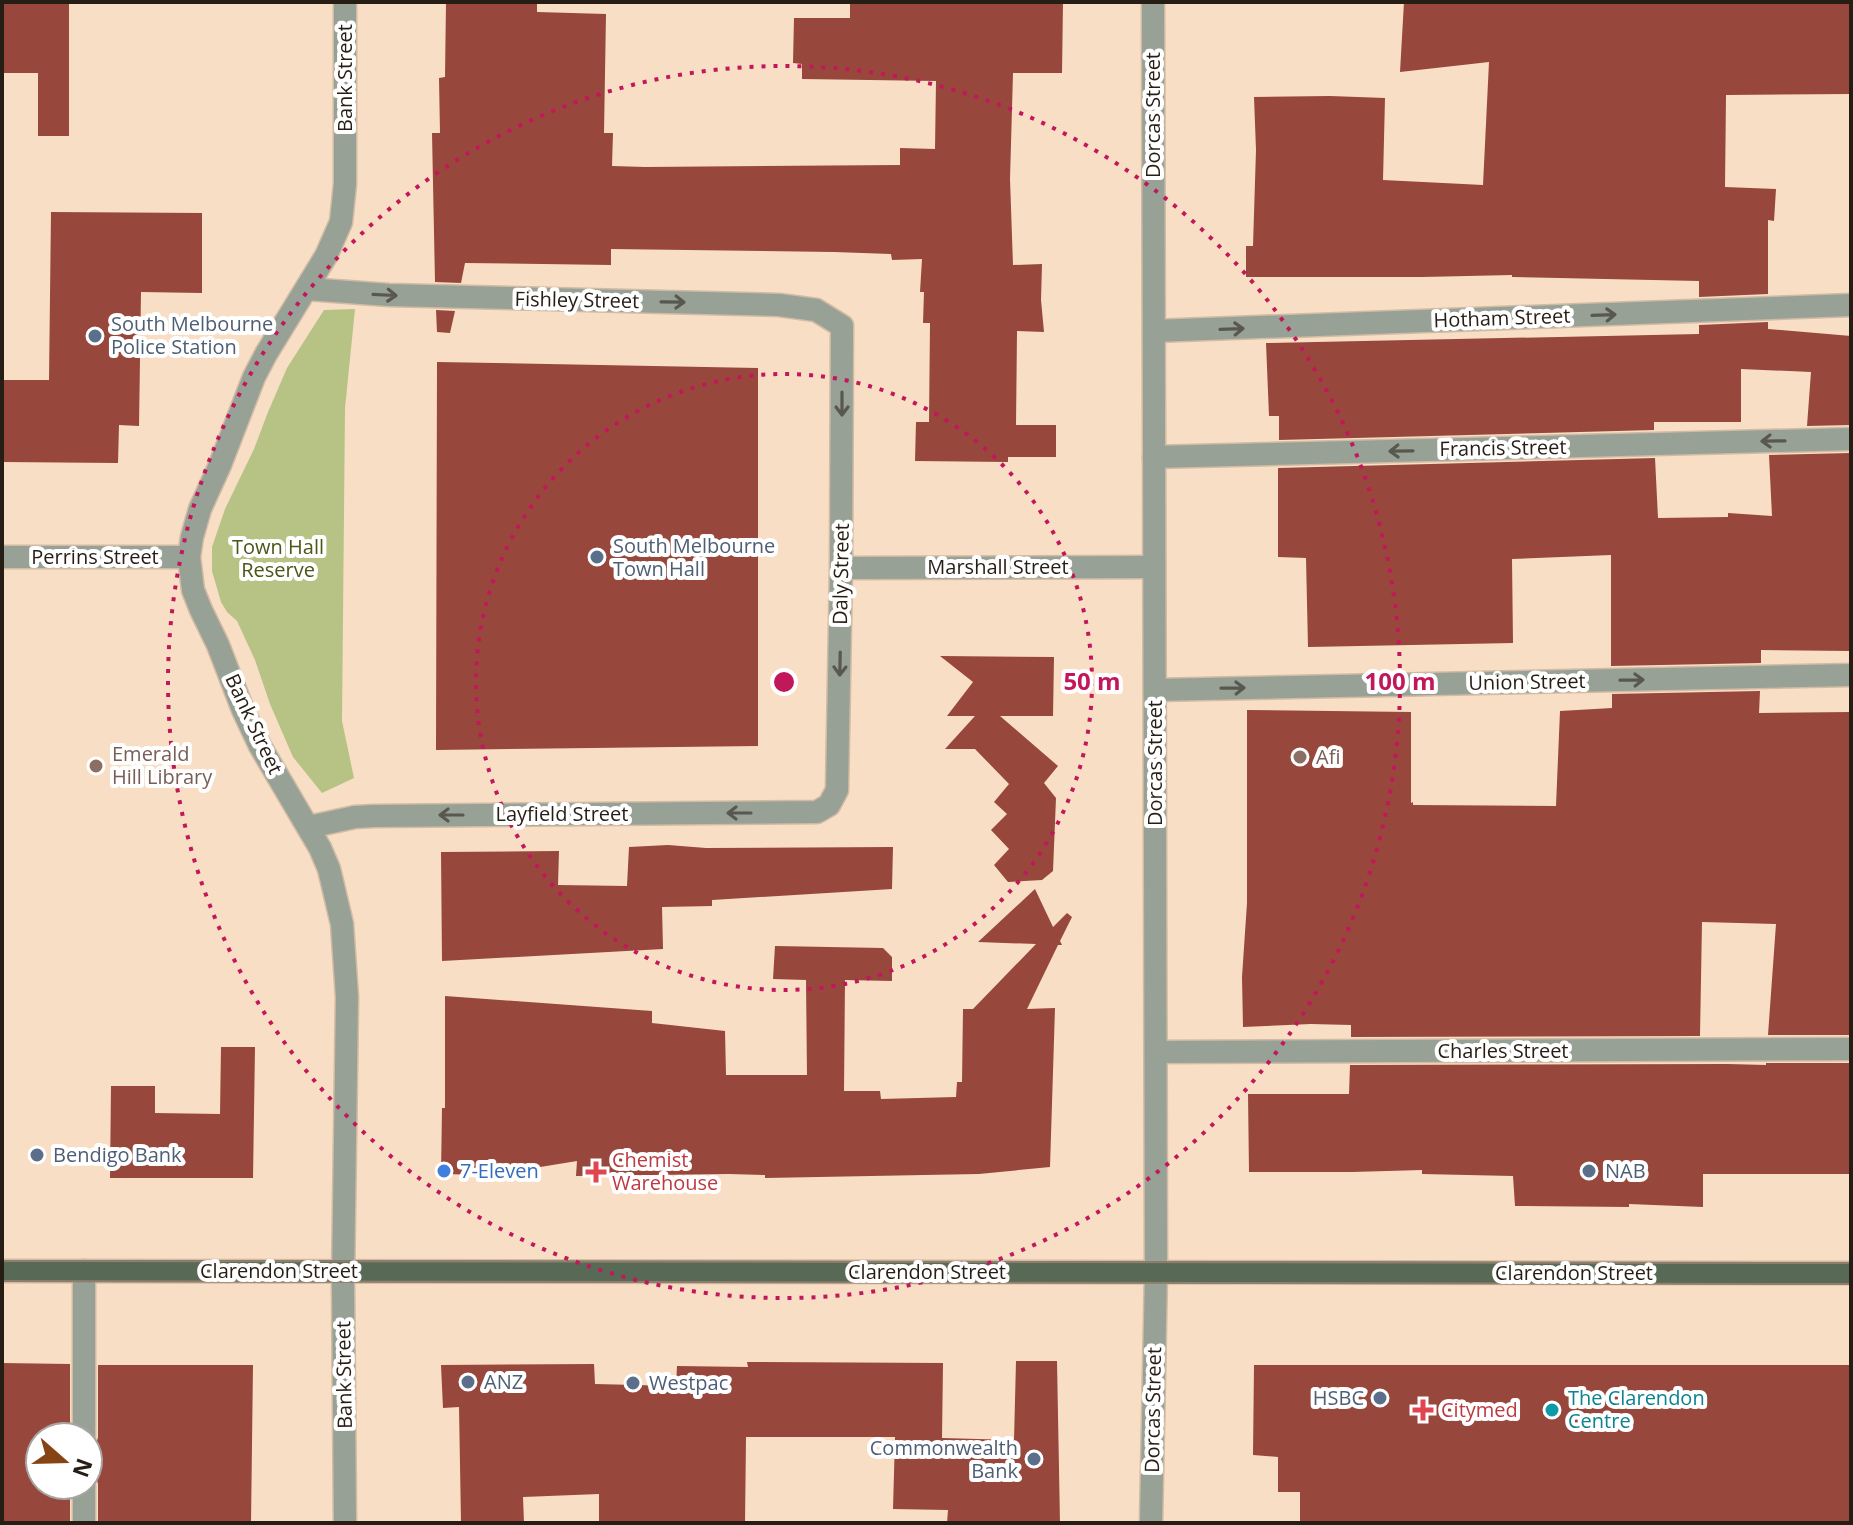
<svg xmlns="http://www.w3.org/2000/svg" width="1853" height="1525" font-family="'Open Sans',sans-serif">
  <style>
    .green { fill: #b7c285 }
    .building { fill: #97473c }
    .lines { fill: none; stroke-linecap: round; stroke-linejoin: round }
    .minor-casing { stroke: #d2bba4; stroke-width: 25 }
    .tertiary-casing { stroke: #d2bba4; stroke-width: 25 }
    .primary-casing { stroke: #d2bba4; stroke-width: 25 }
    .minor { stroke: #97a196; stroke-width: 22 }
    .tertiary { stroke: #97a196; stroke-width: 22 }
    .primary { stroke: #586a56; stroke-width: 22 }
    .tram { stroke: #907e6d; stroke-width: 2 }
    .oneway { stroke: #59584e }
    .ring { fill: none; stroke: #c2185b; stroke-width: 4; stroke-dasharray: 4 8 }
    .service-dot { fill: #5c6f8a; stroke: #fff; stroke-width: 3 }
    .education-dot { fill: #8d6e63; stroke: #fff; stroke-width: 3 }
    .shop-dot { fill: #3f7fe0; stroke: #fff; stroke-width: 3 }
    .health-dot { fill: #e0444e; stroke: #fff; stroke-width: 3 }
    .culture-dot { fill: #0f9aa8; stroke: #fff; stroke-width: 3 }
    .labels { text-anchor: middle; stroke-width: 8; stroke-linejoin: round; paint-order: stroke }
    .street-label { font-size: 20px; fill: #261d14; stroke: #fff }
    .service-label { font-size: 20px; fill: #4e5e75; stroke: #fff; text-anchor: start }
    .park-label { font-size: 20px; fill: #4d5517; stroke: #fff }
    .education-label { font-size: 20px; fill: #785e54; stroke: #fff; text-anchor: start }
    .health-label { font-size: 20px; fill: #be3a42; stroke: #fff; text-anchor: start }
    .shop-label { font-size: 20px; fill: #366cbe; stroke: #fff; text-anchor: start }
    .culture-label { font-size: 20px; fill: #0d838f; stroke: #fff; text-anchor: start }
    .centre { fill: #c2185b; stroke: #fff; stroke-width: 4 }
    .ring-label { font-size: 24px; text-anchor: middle; font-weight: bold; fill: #c2185b; stroke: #fff; stroke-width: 8; stroke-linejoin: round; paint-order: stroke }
  </style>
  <rect width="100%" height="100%" fill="#f8dec4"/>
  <path class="green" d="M355,309L345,408L342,721L354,778L322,793L293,757L270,704L255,660L237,621L227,612L221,602L212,571V547L225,509L254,449L268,412L287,368L324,310Z"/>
  <path class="building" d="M2,2H69V136H38V73H2Z
    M446,2H537V12L606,14L604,133H613L612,166L645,167L900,165V148L935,149L936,81L802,79V64L793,63L794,18H850V2H1063L1062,73H1013L1010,179L1013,265L1042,264L1041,300L1044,332L1017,331L1016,425H1056V457H1008V462L915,461L916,422H929L930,323H923L924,292H920L922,259L892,260L891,254L834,252L611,249V265L465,263L461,283L435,282L432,133H440L439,78L445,77Z
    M1404,2H1851V94L1726,95L1725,187L1776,189L1774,221L1768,220V294L1699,297V281L1512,277V275L1422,277H1246V246H1253L1256,150L1254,97L1330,96L1385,98L1383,180L1483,185L1489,62L1400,72Z
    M51,212L202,213V293L141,292L139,426L119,425L118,463L3,462V380H49Z
    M436,310L455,311L450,333L437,332Z
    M1768,322V329L1851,336V425L1807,426L1811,372L1741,369V422H1654V430L1279,440V416H1269L1266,343L1699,334V325Z
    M437,362L758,368V746L436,750Z
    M1851,453V651L1761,650V663L1611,666V555L1512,559L1513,643L1308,647L1306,558L1278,557V468L1655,458L1658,518L1728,517V513L1772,516L1769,455Z
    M940,656L1054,657L1053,716H1000L1058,766L1044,783L1056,798L1053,871L1042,880L1008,882L994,865L1009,849L991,830L1007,814L994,802L1009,784L975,749H945L975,716H947L973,682Z
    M1760,691L1759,713L1851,712V1035H1768L1776,924L1702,922L1700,1036L1351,1037V1025L1311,1024L1243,1027L1242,977L1247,903V710L1411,712V803L1413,802V805L1556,806L1560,711L1612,708V694Z
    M668,845L706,848L893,847L892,889L712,900V906L662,907L663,949L442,961L441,852L559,851L558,885L627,886L629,847Z
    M1035,889L1053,927L1067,913L1072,917L1060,941L1062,945H1058L1027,1009L1055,1008L1050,1167L979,1174L924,1175L765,1178V1175L729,1174L576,1176L577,1161L491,1175L441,1174L442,1108H445V996L652,1011V1023L725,1031L726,1075H807L806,980L773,979L775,946L883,948L892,957V981L845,980L844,1091H880L881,1099L956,1097L957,1082H962L963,1009H973L1036,944L978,942Z
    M221,1047H255L253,1178H110L111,1086H155V1113L220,1114Z
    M1766,1063H1851V1174H1703V1207L1629,1204V1207L1515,1206L1513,1176L1422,1174V1170L1352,1172H1249L1248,1094H1349L1350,1065L1728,1064L1766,1065Z
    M1016,1361H1057L1060,1523H947L948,1510L893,1509L895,1437H746L745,1523H599V1494L523,1497L524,1523H461L459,1407L443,1408L441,1365L594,1364L595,1384L676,1386L677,1366L748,1367L747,1362L943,1363L942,1438L1014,1440Z
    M2,1363L70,1364V1437H40V1485H70V1523H2Z
    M98,1365H253L251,1523H98V1484L96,1477L88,1472V1450L96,1445L98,1437Z
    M1254,1365H1851V1523H1300V1492H1278V1457L1253,1455Z"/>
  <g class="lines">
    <defs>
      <path id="minor" d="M345,2V184L341,222L326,256L266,354L254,377L220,465L200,509L192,537L189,557L193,590L201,610L218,645L243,710L260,746L320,848L329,869L342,924L347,997L343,1282L345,1523
        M307,289L389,295L779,305L816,310L842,326L841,568L837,790L829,805L817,812L374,816L355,817L309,827
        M1154,331L1851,305
        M1154,457L1851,439
        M2,557H189
        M841,568L1154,567
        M1155,690L1851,675
        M1156,1052L1851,1049
        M84,1271V1437
        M84,1523V1485"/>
      <path id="tertiary" d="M1151,1523L1156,1272L1153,2"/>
      <path id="primary" d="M2,1271L1851,1273"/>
    </defs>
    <use href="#minor" class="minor-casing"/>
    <use href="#tertiary" class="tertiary-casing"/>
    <use href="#primary" class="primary-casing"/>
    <use href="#minor" class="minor"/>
    <use href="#tertiary" class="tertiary"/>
    <use href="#primary" class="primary"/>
    <path class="tram" d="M2,1261L1851,1263
      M2,1281L1851,1284"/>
  </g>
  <defs><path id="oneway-shaft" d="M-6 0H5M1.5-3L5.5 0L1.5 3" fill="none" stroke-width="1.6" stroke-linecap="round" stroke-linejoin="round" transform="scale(2)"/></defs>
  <g class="oneway">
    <use href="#oneway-shaft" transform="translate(385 295) rotate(3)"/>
    <use href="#oneway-shaft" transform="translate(673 302) rotate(1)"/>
    <use href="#oneway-shaft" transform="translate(1604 315) rotate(-2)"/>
    <use href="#oneway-shaft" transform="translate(1232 329) rotate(-2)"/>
    <use href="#oneway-shaft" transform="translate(842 404) rotate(90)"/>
    <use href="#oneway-shaft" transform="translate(1773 441) rotate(179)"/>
    <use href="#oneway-shaft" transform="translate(1401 451) rotate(179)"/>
    <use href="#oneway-shaft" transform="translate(840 664) rotate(91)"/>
    <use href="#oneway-shaft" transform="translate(1632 680) rotate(-1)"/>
    <use href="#oneway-shaft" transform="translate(1233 688) rotate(-1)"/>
    <use href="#oneway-shaft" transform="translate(739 813) rotate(180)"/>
    <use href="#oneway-shaft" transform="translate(451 815) rotate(180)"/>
  </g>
  <g class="ring">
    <circle cx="784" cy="682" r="308"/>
    <circle cx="784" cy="682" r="616"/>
  </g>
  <g class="service-dot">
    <circle cx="95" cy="336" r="8"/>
    <circle cx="597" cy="557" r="8"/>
    <circle cx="37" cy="1155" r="8"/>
    <circle cx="1589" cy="1171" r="8"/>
    <circle cx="468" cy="1382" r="8"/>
    <circle cx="633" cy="1383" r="8"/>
    <circle cx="1380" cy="1398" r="8"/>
    <circle cx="1034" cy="1459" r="8"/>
  </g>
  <g class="education-dot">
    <circle cx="1300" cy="757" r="8"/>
    <circle cx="96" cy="766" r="8"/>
  </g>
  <circle class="shop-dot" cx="444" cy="1171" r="8"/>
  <g class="health-dot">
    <path d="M592 1160h8v8h8v8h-8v8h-8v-8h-8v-8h8z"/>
    <path d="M1419 1398h8v8h8v8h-8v8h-8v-8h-8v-8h8z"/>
  </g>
  <circle class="culture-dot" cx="1552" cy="1410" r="8"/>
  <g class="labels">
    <g class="street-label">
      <text transform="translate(345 78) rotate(-90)" y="7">Bank Street</text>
      <text transform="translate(1153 115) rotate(-90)" y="7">Dorcas Street</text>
      <text transform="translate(577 300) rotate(1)" y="7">Fishley Street</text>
      <text transform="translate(1502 318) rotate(-2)" y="7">Hotham Street</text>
      <text transform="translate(1503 448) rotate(-1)" y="7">Francis Street</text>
      <text x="95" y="564">Perrins Street</text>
      <text x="998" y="574">Marshall Street</text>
      <text transform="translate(841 574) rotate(-89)" y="7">Daly Street</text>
      <text transform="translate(1527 682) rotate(-1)" y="7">Union Street</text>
      <text transform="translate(254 724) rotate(65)" y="7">Bank Street</text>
      <text transform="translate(1155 763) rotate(-90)" y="7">Dorcas Street</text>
      <text x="562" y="821">Layfield Street</text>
      <text x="1503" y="1058">Charles Street</text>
      <text x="279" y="1278">Clarendon Street</text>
      <text x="927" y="1279">Clarendon Street</text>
      <text x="1574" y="1280">Clarendon Street</text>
      <text transform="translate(344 1375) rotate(-91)" y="7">Bank Street</text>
      <text transform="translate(1153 1410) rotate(-89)" y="7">Dorcas Street</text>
    </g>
    <g class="service-label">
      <text x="111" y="331">South Melbourne<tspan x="111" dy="23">Police Station</tspan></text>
      <text x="613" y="553">South Melbourne<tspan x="613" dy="23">Town Hall</tspan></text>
      <text x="53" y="1162">Bendigo Bank</text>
      <text x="1605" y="1178">NAB</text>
      <text x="484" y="1389">ANZ</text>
      <text x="649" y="1390">Westpac</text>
      <text x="1364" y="1405" text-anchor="end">HSBC</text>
      <text x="1018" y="1455" text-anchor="end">Commonwealth<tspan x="1018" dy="23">Bank</tspan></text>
    </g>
    <g class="park-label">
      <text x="278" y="554">Town Hall<tspan x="278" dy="23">Reserve</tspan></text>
    </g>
    <g class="education-label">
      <text x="112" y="761">Emerald<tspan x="112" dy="23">Hill Library</tspan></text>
      <text x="1316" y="764">Afi</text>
    </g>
    <g class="health-label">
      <text x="612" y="1167">Chemist<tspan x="612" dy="23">Warehouse</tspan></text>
      <text x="1441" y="1417">Citymed</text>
    </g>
    <g class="shop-label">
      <text x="460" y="1178">7-Eleven</text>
    </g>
    <g class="culture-label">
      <text x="1568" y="1405">The Clarendon<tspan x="1568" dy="23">Centre</tspan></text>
    </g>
  </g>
  <circle cx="784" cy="682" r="12" class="centre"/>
  <g class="ring-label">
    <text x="1092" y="690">50 m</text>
    <text x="1400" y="690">100 m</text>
  </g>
  <rect width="1853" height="1525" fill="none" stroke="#261d14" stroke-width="8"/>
  <g transform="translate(64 1461) rotate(110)"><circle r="38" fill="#ffffff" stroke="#a8a5a1" stroke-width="2"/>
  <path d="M0-6L14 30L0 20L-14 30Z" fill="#864314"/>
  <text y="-12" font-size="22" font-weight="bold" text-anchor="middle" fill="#261d14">N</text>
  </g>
</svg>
